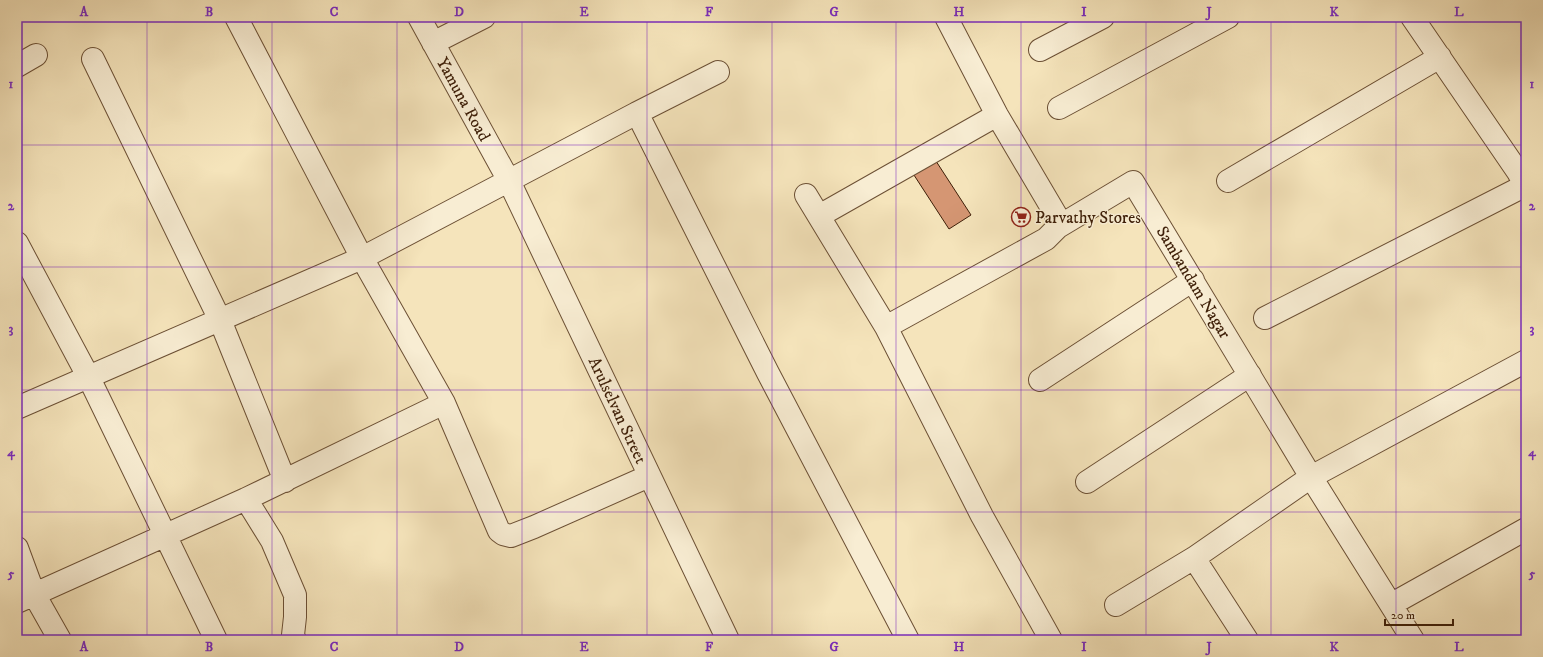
<svg xmlns="http://www.w3.org/2000/svg" width="1543" height="657" font-family="'IM FELL DW Pica',serif">
  <style>
    .building { fill: #d59673; stroke: #3e1f08 }
    .lines { fill: none; stroke-linecap: round; stroke-linejoin: round }
    .street-casing { stroke: #6c5035; stroke-width: 24 }
    .street { stroke: #f8edd3; stroke-width: 22 }
    .grid { fill: none; stroke: #7b2cbf; stroke-width: 1; stroke-opacity: 0.55 }
    .labels { text-anchor: middle; stroke-width: 3; stroke-linejoin: round; paint-order: stroke }
    .street-label { font-size: 17px; fill: #3e1f08; stroke: #f8edd3 }
    .poi-label { font-size: 17px; fill: #3e1f08; stroke: #f8edd3; text-anchor: start }
    .neatline { fill: none; stroke: #7b2cbf; stroke-width: 1.5 }
    .grid-label { font-size: 13px; text-anchor: middle; font-weight: bold; fill: #7b2cbf }
  </style>
  <rect width="100%" height="100%" fill="#f5e4bb"/>
  <filter id="stains"><feTurbulence type="fractalNoise" baseFrequency=".005" numOctaves="4"/><feColorMatrix values="0 0 0 0 .2 0 0 0 0 .09 0 0 0 0 .02 0 0 0 .5 -.17"/></filter>
  <radialGradient id="worn" r=".72"><stop offset=".6" stop-color="#630" stop-opacity="0"/><stop offset="1" stop-color="#630" stop-opacity=".3"/></radialGradient>
  <path class="building" d="M934,158L971,215L949,229L912,172Z"/>
  <g class="lines">
    <defs>
      <path id="street" d="M236,17L362,258L444,403L499,531L503,534L511,536L534,527L649,476
        M419,17L509,181L728,640
        M946,17L997,115L1056,215L1058,227L1133,182L1311,477L1413,640
        M1412,17L1518,172L1526,186
        M433,43L484,17
        M1040,50L1103,17
        M93,59L220,320L285,481
        M17,66L36,55
        M1059,108L1228,17
        M637,113L718,72
        M1228,181L1440,57
        M806,195L886,327L982,516L1051,640
        M819,216L997,115
        M17,243L89,378L216,640
        M1265,318L1526,185
        M886,327L1046,239L1058,227
        M1040,380L1193,280
        M17,408L362,258L637,113L768,373L908,640
        M1087,482L1250,375
        M246,499L444,403
        M17,548L34,594L60,640
        M1194,558L1247,640
        M17,602L246,499L272,541L295,595V617L293,635L295,640
        M1392,604L1526,529
        M1116,605L1194,558L1311,477L1526,361"/>
    </defs>
    <use href="#street" class="street-casing"/>
    <use href="#street" class="street"/>
  </g>
  <path class="grid" d="M147,17V640M272,17V640M397,17V640M522,17V640M647,17V640M772,17V640M896,17V640M1021,17V640M1146,17V640M1271,17V640M1396,17V640M17,145H1526M17,267H1526M17,390H1526M17,512H1526"/>
  <defs>
    <symbol id="supermarket-ring" viewBox="-11 -11 22 22"><circle r="9.5" fill="#f8edd3" stroke="#8f2418" stroke-width="1.5"/><path d="M-6-5.5h2.5l.6 2H6L4.5 2H-2.5L-4.4-4H-6ZM-1.5 3.2a1.3 1.3 0 1 0 .1 0ZM3 3.2a1.3 1.3 0 1 0 .1 0Z" fill="#8f2418"/></symbol>
  </defs>
  <g fill-rule="evenodd">
    <use href="#supermarket-ring" x="1010" y="206" width="22" height="22"/>
  </g>
  <g class="labels">
    <g class="street-label">
      <text transform="translate(464 99) rotate(61)" y="6">Yamuna Road</text>
      <text transform="translate(1194 282) rotate(59)" y="6">Sambandam Nagar</text>
      <text transform="translate(618 410) rotate(65)" y="6">Arulselvan Street</text>
    </g>
    <g class="poi-label">
      <text x="1035" y="223">Parvathy Stores</text>
    </g>
  </g>
  <rect width="1543" height="657" fill="none" stroke="#f5e4bb" stroke-width="44"/>
  <path d="M1385 619v6h68v-6" fill="none" stroke="#3e1f08" stroke-width="2"/>
  <text x="1391" y="619" font-size="12" fill="#3e1f08" stroke="#f8edd3" stroke-width="3" paint-order="stroke">20 m</text>
  <rect x="22" y="22" width="1499" height="613" class="neatline"/>
  <g class="grid-label">
    <text x="84" y="16">A</text>
    <text x="209" y="16">B</text>
    <text x="334" y="16">C</text>
    <text x="459" y="16">D</text>
    <text x="584" y="16">E</text>
    <text x="709" y="16">F</text>
    <text x="834" y="16">G</text>
    <text x="959" y="16">H</text>
    <text x="1084" y="16">I</text>
    <text x="1209" y="16">J</text>
    <text x="1334" y="16">K</text>
    <text x="1459" y="16">L</text>
    <text x="11" y="88">1</text>
    <text x="1532" y="88">1</text>
    <text x="11" y="210">2</text>
    <text x="1532" y="210">2</text>
    <text x="11" y="333">3</text>
    <text x="1532" y="333">3</text>
    <text x="11" y="456">4</text>
    <text x="1532" y="456">4</text>
    <text x="11" y="578">5</text>
    <text x="1532" y="578">5</text>
    <text x="84" y="651">A</text>
    <text x="209" y="651">B</text>
    <text x="334" y="651">C</text>
    <text x="459" y="651">D</text>
    <text x="584" y="651">E</text>
    <text x="709" y="651">F</text>
    <text x="834" y="651">G</text>
    <text x="959" y="651">H</text>
    <text x="1084" y="651">I</text>
    <text x="1209" y="651">J</text>
    <text x="1334" y="651">K</text>
    <text x="1459" y="651">L</text>
  </g>
  <rect width="100%" height="100%" filter="url(#stains)"/>
  <rect width="100%" height="100%" fill="url(#worn)"/>
</svg>
